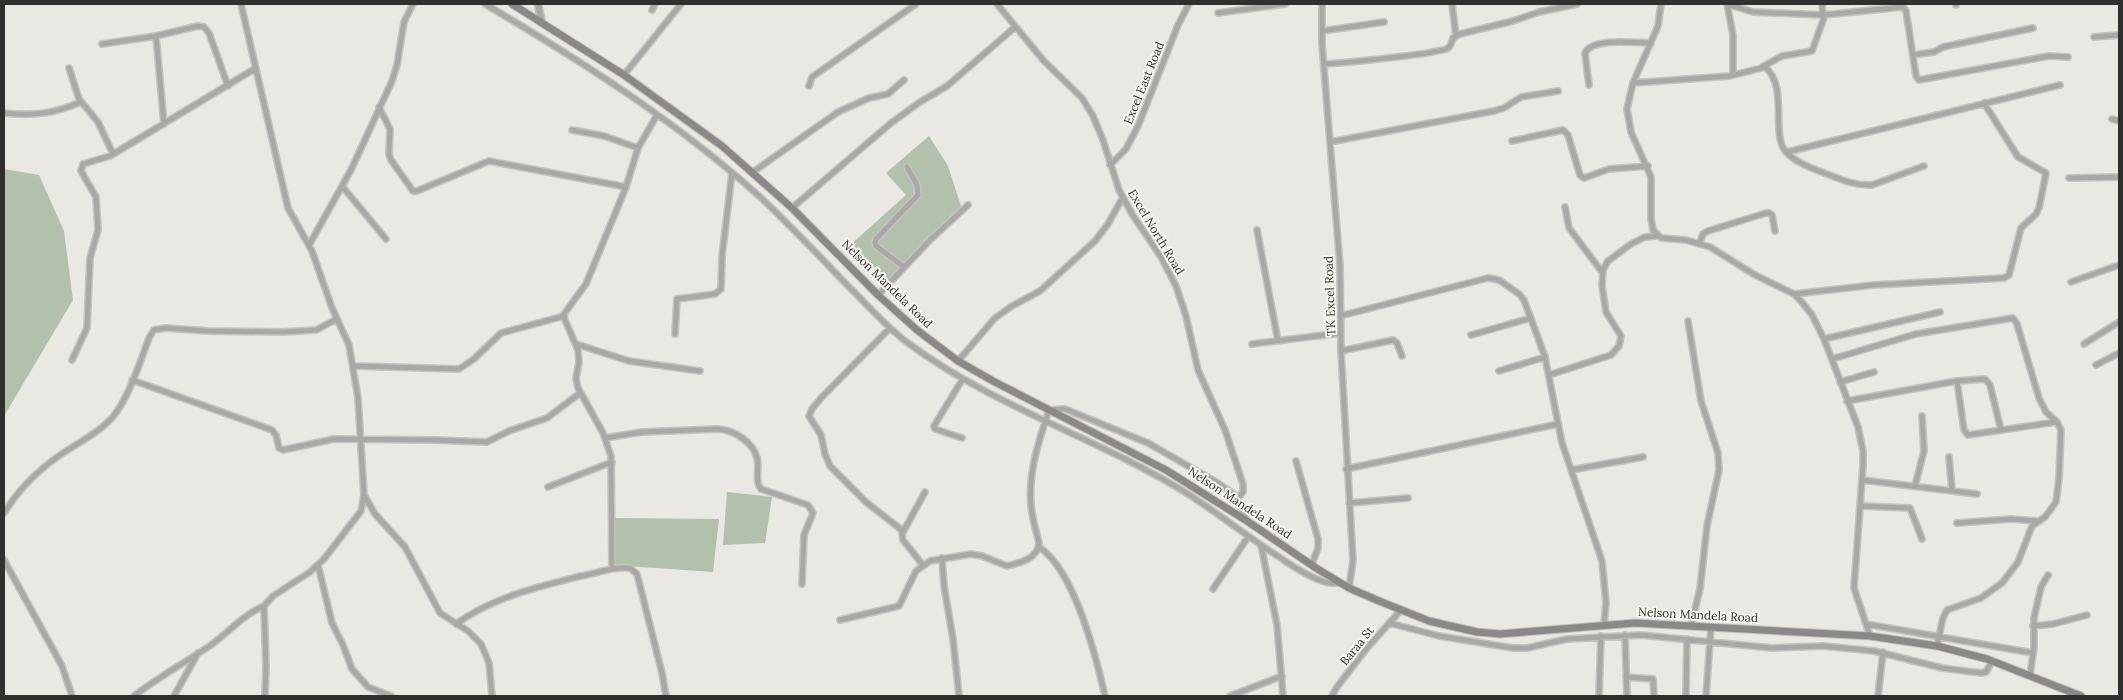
<svg xmlns="http://www.w3.org/2000/svg" width="2123" height="700" font-family="Lora,serif">
  <style>
    .green { fill: #b2c1ac }
    .lines { fill: none; stroke-linecap: round; stroke-linejoin: round }
    .minor-casing { stroke: #c5c3be; stroke-width: 8 }
    .tertiary-casing { stroke: #c5c3be; stroke-width: 9 }
    .secondary-casing { stroke: #c5c3be; stroke-width: 9 }
    .minor { stroke: #aaa7a7; stroke-width: 5 }
    .tertiary { stroke: #aaa7a7; stroke-width: 6 }
    .secondary { stroke: #8c8887; stroke-width: 7 }
    .labels { text-anchor: middle; stroke-width: 4; stroke-linejoin: round; paint-order: stroke }
    .street-label { font-size: 12px; fill: #31302e; stroke: #f7f5ef }
  </style>
  <rect width="100%" height="100%" fill="#eae8e2"/>
  <path class="green" d="M929,136L948,166L961,206L889,280L849,246L906,195L886,173Z
    M4,169L39,175L64,231L73,300L4,416Z
    M727,492L772,497L765,543L723,545Z
    M610,518L719,519L713,572L612,565Z"/>
  <g class="lines">
    <defs>
      <path id="minor" d="M241,4L288,208L312,251L332,308L349,345L358,398L364,495L361,511L324,559L310,572L273,596L264,606L266,666L265,696
        M485,4C581,61 676,121 759,196C792,227 823,260 855,293C872,310 888,328 908,343C994,407 1098,438 1188,494C1219,514 1248,537 1279,557C1293,566 1308,577 1325,582C1330,584 1335,583 1340,583
        M997,4L1043,60L1082,98L1093,116L1103,140L1119,190L1132,214L1161,257L1176,286L1186,316L1198,370L1225,430L1243,484V492L1238,498
        M1322,4V44L1340,266L1341,351L1353,561L1349,588
        M1452,4L1456,36
        M1661,4L1658,26L1633,83L1627,109L1631,132L1651,177V219L1653,230L1661,238L1686,240L1710,247L1755,275L1794,294L1801,301L1812,315L1824,339L1858,427L1863,451V465L1854,588L1870,636
        M1727,4L1753,12L1823,15L1903,7L1906,11L1916,76L1919,80L2049,56L2068,57
        M1727,4L1733,35V75
        M1822,4L1823,15
        M1956,4V5
        M652,10L655,4
        M1218,13L1285,4
        M1322,31L1384,22
        M156,36L164,124
        M2094,37L2119,35
        M102,44L156,36L198,26L204,27L209,33L228,86
        M1913,55L1934,52L1943,47L2033,28
        M1324,64C1341,63 1439,54 1448,48C1451,46 1452,41 1453,38L1460,34L1513,21L1539,12L1577,4
        M1762,67L1782,56L1812,51L1825,15
        M69,68L79,99L98,122L113,154
        M624,75L681,4
        M1633,83L1730,76L1765,67C1789,87 1770,134 1786,152C1796,163 1814,169 1827,174C1842,180 1856,186 1872,185L1924,166
        M1589,85L1585,53C1593,37 1635,43 1651,43
        M809,86L812,77L916,4
        M379,107L390,129L389,154L391,160L413,191H417L489,161L626,187
        M4,113C34,116 53,114 81,102
        M2112,119L2119,121
        M572,130L604,136L638,148
        M1512,141L1563,130L1568,135L1580,175L1584,178L1609,169L1648,166
        M1330,142L1494,111L1504,108L1521,97L1558,91
        M1787,152L2060,85
        M1110,165L1126,149L1138,126L1178,25L1189,4
        M753,172L838,112L869,98L888,94L904,80
        M2069,178L2119,177
        M342,186L386,239
        M1565,207L1569,228L1602,272
        M792,208L891,123L920,102L947,86L1014,28
        M1257,230L1278,341
        M1699,244L1703,234L1708,231L1766,213H1769L1772,215L1775,231
        M309,245L351,170L392,81L397,65L404,22L413,4
        M904,267L876,246L875,243L876,239L918,195L917,185L907,167
        M2071,282L2119,265
        M1794,294L1874,285L2004,278L2009,275L2021,228L2036,214L2039,208L2046,173L2018,157L1984,103
        M878,295L931,239L968,205
        M1340,316L1488,278L1499,280L1519,294L1524,300L1545,357L1562,443L1602,561L1606,603L1604,624
        M1688,321L1701,401L1718,453L1719,470L1707,526L1700,589L1691,625
        M890,328L822,397L812,409L809,416L821,435L825,454L830,466L866,502L903,531
        M675,334L677,299L715,294L721,289L722,256L732,173
        M1471,335L1531,318
        M1824,339L1940,312
        M576,344L629,361L700,371
        M1252,344L1341,333
        M2084,344L2119,322
        M1341,351L1393,340L1397,343L1402,356
        M1832,359L1916,334L2013,318L2017,324L2039,398L2046,412L2057,422L2061,430L2059,478L2056,502L2045,517L2032,526L2018,562L2002,583L1981,598L1947,610L1943,618L1937,646
        M72,360L87,328L90,258L98,230L96,197L81,171L83,164L110,156L256,68
        M958,361L995,318L1012,306L1040,291L1095,241L1108,224L1123,197
        M2096,365L2119,353
        M353,366L459,369L474,359L501,333L564,316
        M1499,371L1545,357
        M1549,375L1611,355L1619,346L1621,336L1606,312L1602,286L1603,270L1608,261L1631,244L1645,237L1657,236
        M132,380L272,430L276,435L279,448L283,450L334,439L435,440L487,442L509,431L547,418L580,393
        M1957,381L1964,430L1968,435L2056,422
        M1840,382L1874,372
        M1847,401L1957,381L1985,379L1990,385L2001,430
        M605,438L642,432L718,429C734,430 753,442 757,458C760,468 754,481 761,489L808,505L813,513L804,535L802,584
        M962,438L935,429L934,426L962,380
        M1949,457L1952,491
        M1296,461L1318,539V548L1312,564
        M1346,469L1558,424
        M1571,470L1643,457
        M1862,480L1977,494
        M1915,486L1924,451L1922,416
        M548,487L612,462
        M364,495L375,514L405,547L440,613L468,631L481,644L489,663L492,696
        M1349,503L1408,498
        M1860,506L1910,508L1922,539
        M4,513C19,489 39,469 63,453C80,442 98,433 112,418C129,398 140,362 149,338L154,330L166,328L208,331L283,332L316,330L337,319
        M1957,523L2011,519L2037,521
        M1261,545L1277,625L1283,696
        M1039,547C1074,570 1096,656 1105,696
        M942,558L944,586L953,639L959,696
        M4,560L62,666L72,696
        M922,564L903,540L902,534L925,492
        M318,565L332,623L343,645L352,669L368,687L391,696
        M612,569L611,456L603,433L578,388L576,378L579,362L578,350L565,320L564,314L586,284L626,187L638,148L657,115
        M1213,589L1248,537
        M840,620L899,606L916,571L930,561L971,554L982,556L1007,566C1019,563 1038,559 1039,543C1036,530 1032,518 1031,505C1028,473 1039,440 1049,410L1065,409L1148,443L1216,482L1235,495L1247,521
        M1389,623L1439,636L1513,648H1527L1567,639L1641,635L1772,648L1823,646L1874,651L1942,668L1981,673L1986,672L1992,661
        M456,624C493,597 538,587 581,576C598,573 614,566 630,568L637,574L662,673L666,696
        M1866,624L2033,653
        M2033,626L2053,624L2087,615
        M1625,635L1627,696
        M2030,675L2034,647V618L2041,587L2048,575
        M1626,677L1653,679L1654,696
        M134,696C159,677 186,662 211,645C229,632 244,614 264,606
        M174,696L198,653
        M1230,696L1282,676
        M1332,696L1337,687L1367,648L1401,610
        M1599,696L1601,636
        M1686,696L1687,639
        M1706,696L1711,627
        M1878,696L1883,652"/>
      <path id="tertiary" d="M538,4L542,23"/>
      <path id="secondary" d="M512,4L624,75L722,146L792,208L878,295L917,330L958,361L993,381L1166,470L1247,521L1316,568L1349,588L1379,601L1429,621L1477,632L1500,634L1635,623L1870,636L1937,646L1987,659L2081,696"/>
    </defs>
    <use href="#minor" class="minor-casing"/>
    <use href="#tertiary" class="tertiary-casing"/>
    <use href="#secondary" class="secondary-casing"/>
    <use href="#minor" class="minor"/>
    <use href="#tertiary" class="tertiary"/>
    <use href="#secondary" class="secondary"/>
  </g>
  <g class="labels">
    <g class="street-label">
      <text transform="translate(1144 83) rotate(-68)" y="4">Excel East Road</text>
      <text transform="translate(1156 232) rotate(59)" y="4">Excel North Road</text>
      <text transform="translate(887 284) rotate(44)" y="4">Nelson Mandela Road</text>
      <text transform="translate(1330 296) rotate(-92)" y="4">TK Excel Road</text>
      <text transform="translate(1240 503) rotate(33)" y="4">Nelson Mandela Road</text>
      <text transform="translate(1698 615) rotate(3)" y="4">Nelson Mandela Road</text>
      <text transform="translate(1357 646) rotate(-51)" y="4">Baraa St</text>
    </g>
  </g>
  <rect width="2123" height="700" fill="none" stroke="#31302e" stroke-width="10"/>
</svg>
